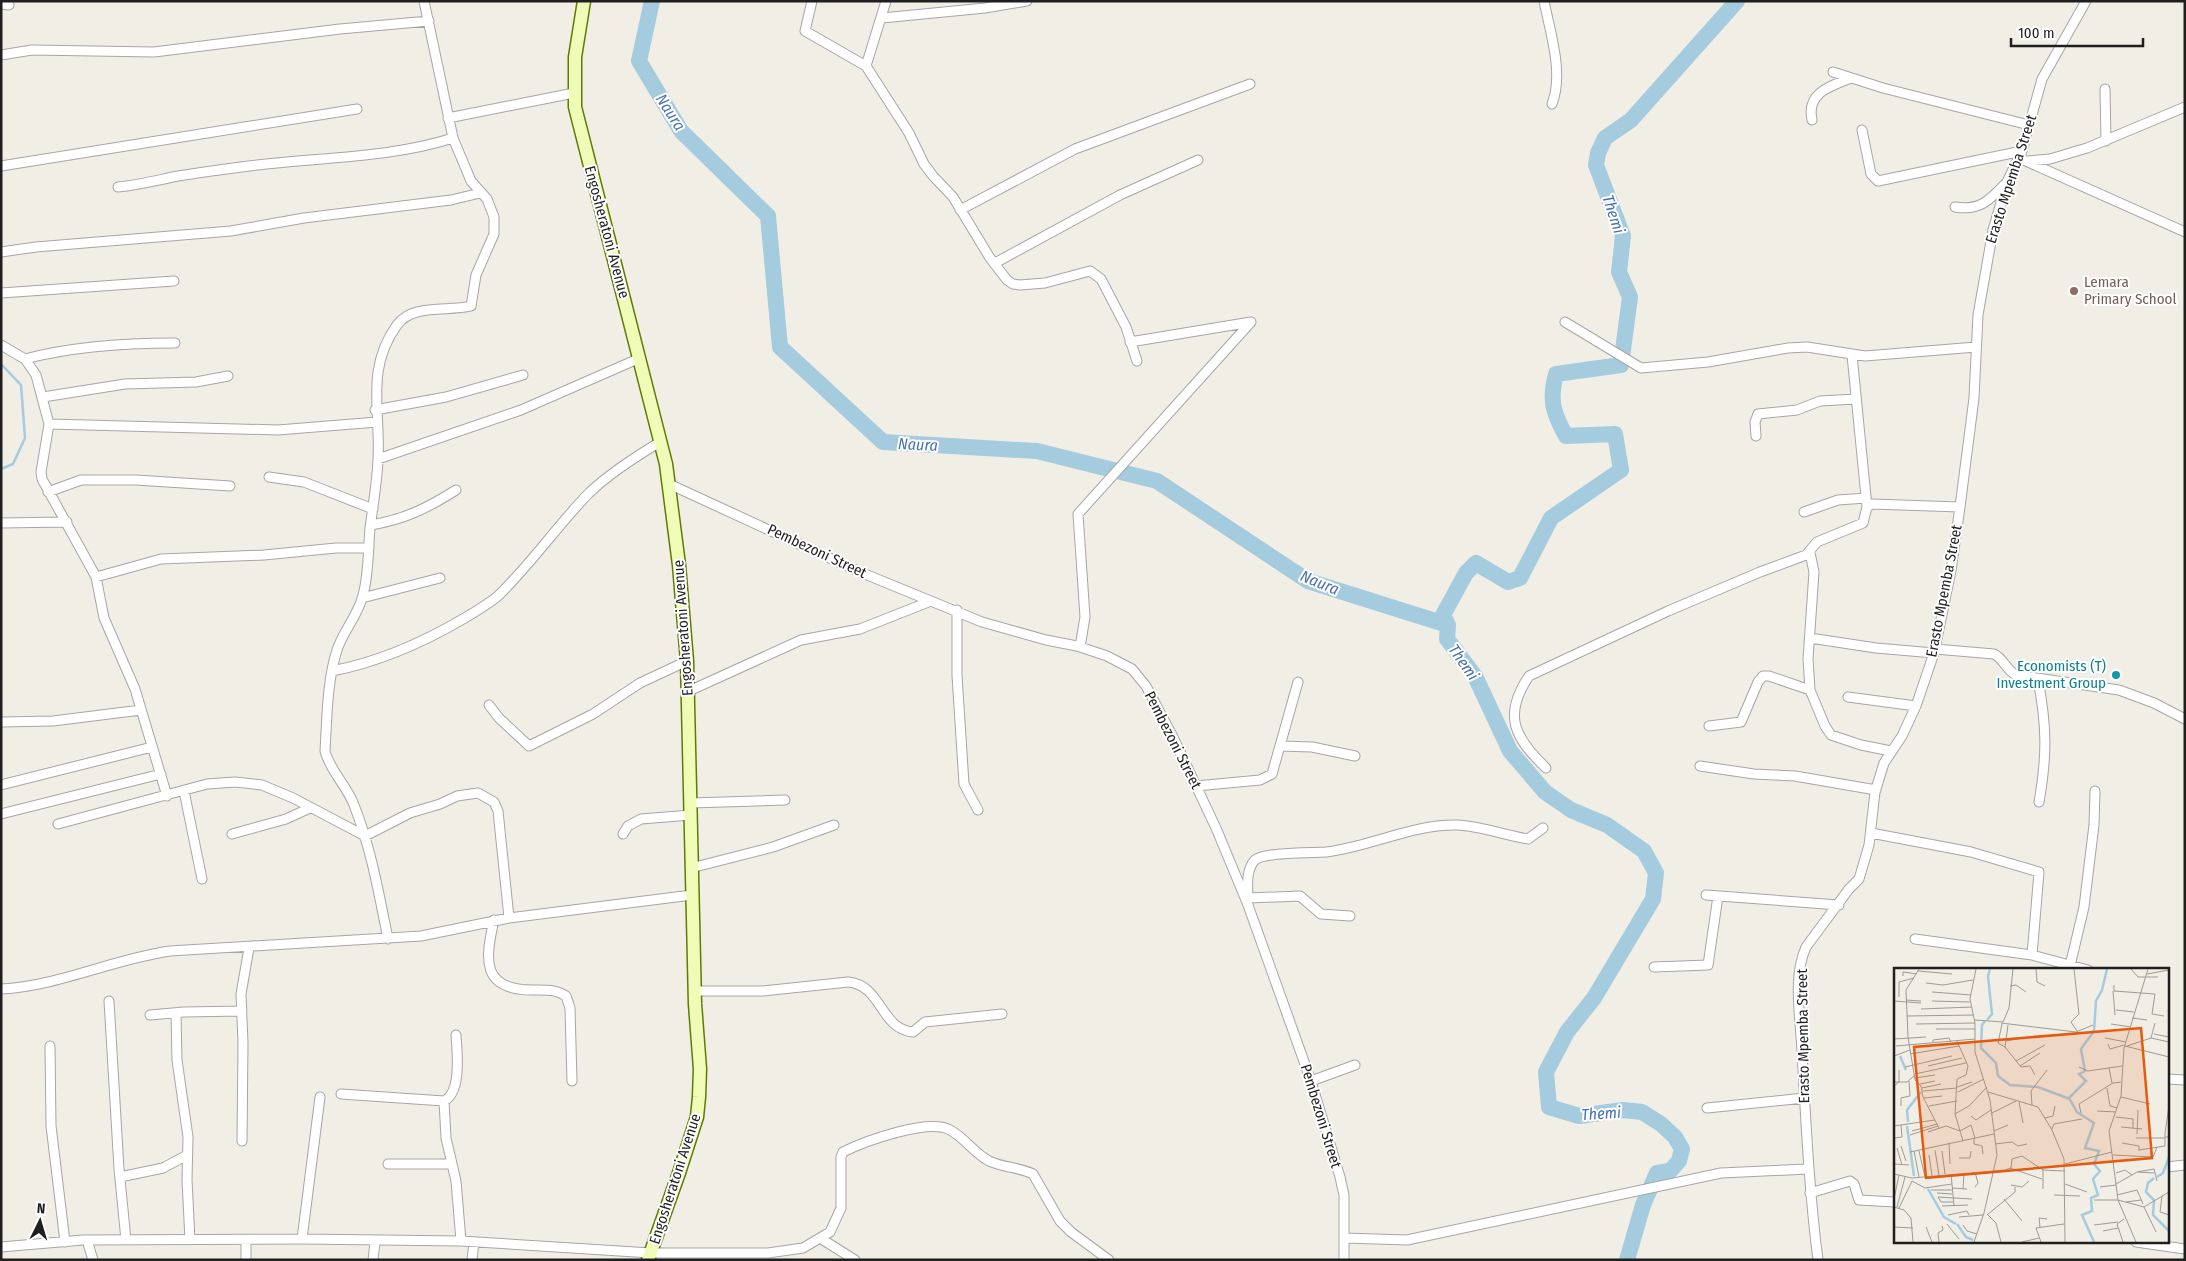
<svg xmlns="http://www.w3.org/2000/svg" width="2186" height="1261" font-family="'Fira Sans Condensed',sans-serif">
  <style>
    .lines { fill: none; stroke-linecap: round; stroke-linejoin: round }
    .stream { stroke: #a5cbdf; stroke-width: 2.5 }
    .river { stroke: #a5cbdf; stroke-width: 16 }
    .street-casing { stroke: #a6a6a6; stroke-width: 11 }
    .secondary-casing { stroke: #607b02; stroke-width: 15 }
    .street { stroke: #fff; stroke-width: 9 }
    .secondary { stroke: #f0fbb8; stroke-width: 12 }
    .education-dot { fill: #8d6e63; stroke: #fff; stroke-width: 2 }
    .culture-dot { fill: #0f9aa8; stroke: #fff; stroke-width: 2 }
    .labels { text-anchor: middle; stroke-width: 4; stroke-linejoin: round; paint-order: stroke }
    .street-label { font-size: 15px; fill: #1f1f1f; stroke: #fff }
    .education-label { font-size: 15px; fill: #785e54; stroke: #fff; text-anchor: start }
    .culture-label { font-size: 15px; fill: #0d838f; stroke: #fff; text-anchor: end }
    .water-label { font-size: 16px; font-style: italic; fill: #4871b2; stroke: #fff }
    .inset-river { fill: none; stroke: #a5cbdf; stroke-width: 2.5 }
    .inset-road { fill: none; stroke: #9c9b96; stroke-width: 1 }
    .view { fill: #e8590c; fill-opacity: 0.15; stroke: #e8590c; stroke-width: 2.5 }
    .inset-edge { fill: none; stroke: #1f1f1f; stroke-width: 2.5 }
  </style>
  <rect width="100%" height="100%" fill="#f0eee5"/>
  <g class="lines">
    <path class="stream" d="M1,364L21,385L25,438L13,464L1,469"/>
    <path class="river" d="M652,1L639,61L681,131L768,216L780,347L883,442L1037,451L1157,481L1308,581L1448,625
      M1627,1260L1643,1205L1657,1173L1670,1171L1679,1161L1682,1149L1675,1137L1661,1124L1642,1112L1623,1110L1579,1116L1549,1107L1546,1072L1567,1032L1594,998L1653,899L1656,873L1644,851L1607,825L1571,810L1545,792L1510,751L1475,676L1447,639L1448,625L1443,615L1466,573L1476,563L1508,582L1520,578L1551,518L1621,470L1615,434L1566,436C1553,413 1549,400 1556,374L1621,365L1630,297L1619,272L1623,236L1596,165L1598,153L1605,138L1631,120L1737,1"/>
    <defs>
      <path id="street" d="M812,1L805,31L866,66L909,133L924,164L933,176L953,197L990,258L1007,280L1013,284L1020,285L1045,283L1090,271L1101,279L1126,327L1137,361
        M1544,1C1550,32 1564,73 1552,104
        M1,4L9,5
        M882,18L985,8L1027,1
        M1,55L32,50L154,52L340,29L429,21
        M866,66L886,1
        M1833,72L1883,88L2029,125
        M2105,89L2106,141
        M448,118L574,93
        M1812,120C1806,93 1830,86 1851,78
        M1862,130L1871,174L1878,181L2022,151
        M2019,158L2185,232
        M2028,161L2050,159L2087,148L2185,107
        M1,166L357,109
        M118,187C139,185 158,180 178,176C204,172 231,168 257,165C323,157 390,158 453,138
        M1955,207C1979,211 1989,201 2005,184
        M960,210L1075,149L1250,84
        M1,252L36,247L231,231L304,218L451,200L480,193
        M995,263L1120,195L1198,160
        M1,293L174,281
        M1565,322L1641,368L1708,362L1788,348L1807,347L1865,356L1976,347
        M1130,342L1251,322
        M1,345L25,359L36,375L49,424L41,472L42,479L96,577L104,618L135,689L167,796
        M1852,355L1867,507
        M25,359C74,346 125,343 175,343
        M43,397L125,384L196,382L228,376
        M375,410L446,397L523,375
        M49,424L278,430L377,422
        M1756,436L1755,422L1758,414L1797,410L1820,401L1856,399
        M378,459L521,410L640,358
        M269,477L304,482L373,509
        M669,484L860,572L982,622L1046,640L1077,646L1107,656L1132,669L1146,686L1173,737L1216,828L1248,905L1311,1081L1340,1177L1344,1195V1260
        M48,492L81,480H136L230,486
        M1804,512L1838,500L1866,498
        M1,523L67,522
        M371,525C405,519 426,509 456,490
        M1810,553L1814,572L1808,659L1810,690L1825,726L1831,735L1861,745L1891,751
        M96,577L161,559L264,555L336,548H369
        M362,598L440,578
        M957,610V675L964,784L978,810
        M1810,638L1876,648L1934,653
        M1080,647L1085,617L1078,514L1251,322
        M1935,649L1994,654C2004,659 2006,670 2016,675L2119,690L2154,703L2185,719
        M332,671C379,662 422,643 463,619C475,612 487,605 498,596C531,564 557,526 589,493C610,473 635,457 660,442
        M2038,680C2047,726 2047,756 2039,802
        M689,691L801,640L860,629L931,601
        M1848,697L1916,706
        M489,705L499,718L529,746L593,714L640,683L687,661
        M1,722L53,721L141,710
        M1709,726L1741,722L1758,682L1763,676H1769L1810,690
        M1280,746L1312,747L1355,756
        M1700,766L1754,774L1795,776L1876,790
        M1546,768C1515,738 1502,716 1529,676L1668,611L1760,572L1806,555L1817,542L1863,523L1867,507L1872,504L1960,507
        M1,785L152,747
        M1196,786L1260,780L1272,774L1298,682
        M184,791L202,879
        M691,803L785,800
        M1,814L161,774
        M58,824L207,784L235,782L262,785L293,798L365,836L410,813L440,804L457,796L478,793L494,802L498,811L509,918
        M1871,833L1971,852L2039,872L2032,955
        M232,834L286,819L310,808
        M623,834L628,826L641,819L691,815
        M691,868L773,847L834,825
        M1706,895L1839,905
        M1248,898L1300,896L1321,914L1350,916
        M1248,900C1248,887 1245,871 1255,860C1263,852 1312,853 1326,852C1370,847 1412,824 1457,825C1481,826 1504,835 1528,839L1543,828
        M494,920C485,960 481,990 533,990C545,990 556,989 566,996L570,1008L572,1081
        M388,939C379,894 371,848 354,805C347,786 330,771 325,751C327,718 327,681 337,650C343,631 358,616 363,595C369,573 368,550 370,528C373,505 377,483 378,460C381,412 365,369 397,325C413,303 448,312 471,306L476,275L494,234V217L487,199L471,181L453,138L424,1
        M1915,939L2032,955L2088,970
        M1654,967L1708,965L1718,896
        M2069,970L2084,907L2094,825L2095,791
        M1,989C59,986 113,959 170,951L421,936L509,918L692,895
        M694,991H763L848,982C882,985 880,1029 913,1032L925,1022L1002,1014
        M109,1001L119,1169L126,1240
        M176,1013L177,1060L188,1137L187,1180L190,1240
        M150,1015L184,1012L242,1011
        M50,1046L51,1126L65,1242
        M2167,1079L2185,1080
        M1311,1081L1355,1065
        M341,1094L444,1101C462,1092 457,1052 456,1035
        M444,1101L446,1138L456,1181L461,1241
        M1707,1108L1804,1098
        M242,1141L243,1043L241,994L249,948
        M388,1164H451
        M2167,1167L2185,1165
        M120,1177L163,1168L187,1155
        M1810,1193L1850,1181L1854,1184L1859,1200L1895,1202
        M820,1238L855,1260
        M1344,1238L1407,1240L1721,1173L1808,1169
        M302,1239L320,1097
        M87,1240L93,1260
        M2136,1242L2185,1249
        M1,1247L83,1240L302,1239L461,1241L651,1253H768L803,1248L830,1232L841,1208V1157L843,1152C865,1141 929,1118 950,1130C965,1138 974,1153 989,1161C1004,1168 1019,1167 1033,1174L1060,1221L1071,1232L1109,1260
        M246,1260V1240
        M373,1260L375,1242
        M472,1260L474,1242
        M1818,1260C1809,1190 1806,1123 1802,1053C1801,1020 1792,978 1806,947L1849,889L1859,879L1869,845L1875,792L1884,763L1902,736L1916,706L1934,653L1951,571L1960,507L1974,398L1978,315L1993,230L2007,182L2022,151L2042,79L2086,1"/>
      <path id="secondary" d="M584,1L575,57V107L666,464L679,565L687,661L695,1004L700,1069L699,1097L697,1117L679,1173L648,1260"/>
    </defs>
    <use href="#street" class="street-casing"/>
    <use href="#secondary" class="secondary-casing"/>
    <use href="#street" class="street"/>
    <use href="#secondary" class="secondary"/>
  </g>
  <circle class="education-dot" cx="2074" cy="291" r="5"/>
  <circle class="culture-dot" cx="2116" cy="675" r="5"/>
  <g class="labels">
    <g class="street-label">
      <text transform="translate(2011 179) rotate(-72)" y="5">Erasto Mpemba Street</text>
      <text transform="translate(607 232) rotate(75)" y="5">Engosheratoni Avenue</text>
      <text transform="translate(817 551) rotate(25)" y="5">Pembezoni Street</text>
      <text transform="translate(1944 591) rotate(-79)" y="5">Erasto Mpemba Street</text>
      <text transform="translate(683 628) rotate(-94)" y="5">Engosheratoni Avenue</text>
      <text transform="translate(1173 740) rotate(63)" y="5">Pembezoni Street</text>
      <text transform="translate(1803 1036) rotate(-91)" y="5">Erasto Mpemba Street</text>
      <text transform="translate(1321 1116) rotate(73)" y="5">Pembezoni Street</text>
      <text transform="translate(675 1179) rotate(-72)" y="5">Engosheratoni Avenue</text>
    </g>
    <g class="education-label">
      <text x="2084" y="287">Lemara<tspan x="2084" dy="17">Primary School</tspan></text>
    </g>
    <g class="culture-label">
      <text x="2106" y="671">Economists (T)<tspan x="2106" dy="17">Investment Group</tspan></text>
    </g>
    <g class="water-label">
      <text transform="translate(671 112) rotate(57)" y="6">Naura</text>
      <text transform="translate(1614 214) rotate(72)" y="6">Themi</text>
      <text transform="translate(918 444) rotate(3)" y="6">Naura</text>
      <text transform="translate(1320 582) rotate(22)" y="6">Naura</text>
      <text transform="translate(1464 662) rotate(55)" y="6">Themi</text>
      <text transform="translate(1601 1113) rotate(-4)" y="6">Themi</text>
    </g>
  </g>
  <g transform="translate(1894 968)">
    <rect width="275" height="275" fill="#f0eee5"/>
    <path class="inset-river" d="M93,52L98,46L94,8L96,1M91,53L88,57L87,80L102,95L104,108L116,117L144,119L176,131M6,88L12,102M14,154L13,142L27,124M13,158L20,208M263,209L269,205L275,189M260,210L254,215L252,224L260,232L259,247L275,263M34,221L50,249L62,256M63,256L72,269L79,272M200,274L188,247L198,243L197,230L204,227L199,211L206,203L200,196L205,183L191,180L200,155L183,144L175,130L192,113L185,106L191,103L187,81L200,63L202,33L208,22L213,1"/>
    <path class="inset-road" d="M25,1L12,22L14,69L21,112L27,118L29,129L45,160M142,1L143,14L151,18M180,1L185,46L177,54L183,63M237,1L244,9H264M24,3L58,6M253,6L275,2M9,8V4L23,6M32,15L49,17L79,12M220,17V23L261,26L258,46L270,48M116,18L122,17L132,24M219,23L221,47M38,24L77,27M5,29V14L20,10M12,32L27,33M0,33L27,35M38,33L76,34M27,41L78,39M222,42L240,44M13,48L80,47M238,50L253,52M81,52L109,54L115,40L119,1M107,55L182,64L199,57M22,56L81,55M108,56L104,75L111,79L127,99L136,98L141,107M217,56L237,59M42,61H81M260,66L275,69M211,70L232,74M257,70L275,74M0,71L32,69M63,73L74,98L72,107L63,111L61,146L69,173M112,73L134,69M39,75V72L55,70L57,74M214,76L216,81L230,77M2,78L81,71M231,78L275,89M233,78L257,70L261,55M111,79L114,57M16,86L65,78M0,88L16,82M122,93L151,77M34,98L68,90M126,98L146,85M11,99L58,88M185,99L194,103L228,98M215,100L218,115M21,106L72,95M21,110L41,107M0,114H13L21,107M26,116L41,113M0,118L5,114V102M63,119L78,114M28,120L47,116M213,120L216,138L223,140M29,123L63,120M64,124L90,111M94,124L144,139L158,162L170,191L171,274M227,129L256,136M30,130L48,128M125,134L129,155M138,137L137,123L153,102M7,138V130L16,128L15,113M35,138L63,133M275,138L271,165V169H275M203,143L222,144M98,145L122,133M187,145L185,136L219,115L228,114M61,146L75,138L93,119M77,148L82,152L97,142M222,149L239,151V160M151,150L159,148L161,138M0,158L41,152M227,159L248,161M158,161L160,156L188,151M18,163L43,156M100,163L114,157M34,164L52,158L66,163L77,157L81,170M243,166L244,142M16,167L44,158M0,170L8,169L7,157M80,170V176L88,178L89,186M242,170H271M55,175L56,196M228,175L245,178V183M101,176L118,174L124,178L133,176M7,178L12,193M3,180L8,197M41,182L45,207M245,182L271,178V169M20,183L25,209M25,183L31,209M48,183L51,206M16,184L100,166M35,187L38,208M219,187L259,189L263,179M65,190H76L77,183M0,196L15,197M171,196L218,184M116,200L148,211M149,201V221M81,204L84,215L81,219M244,204L260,205M222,205L231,202L238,207M0,206L18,210L111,202L117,200L118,191L128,188L149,202L171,203M57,206L60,237M18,213L31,220L58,216M171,216L193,224M222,216L243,204L260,201L263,213M117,217L128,219L135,213M206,219L222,217M58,220L73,221M69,221L70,205M37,222H58M43,225L58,226M160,227L186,228M223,227L243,222L249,236M268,228L266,244L275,247M0,231L5,207M110,231L128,253M200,232H224M224,232L250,239L275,224M59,234H47L44,229L78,231M232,234L247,232M48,238L74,237M0,239L10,242L17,250L19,274M3,239L11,209M250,239L262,264M5,240L18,213M93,246L102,255L107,274M54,247L73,243L75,247M93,247L121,224V219M65,249L89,247M53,256L65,271M69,257L73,263L83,266M200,257L224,254M0,259L19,260M32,259L38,274M146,259L145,250L153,251M209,263L224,260M45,274L44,265L49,262L48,258M80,274L90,245L103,187L96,132L81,84V55L76,31L82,1M128,274L145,270M147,274L142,260L170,256M229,274L223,256L230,251M242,274L224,232L215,163L227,128L230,80L254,1"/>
    <path class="view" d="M247,60L258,190L32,210L20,79Z"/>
    <rect width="275" height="275" class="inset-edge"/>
  </g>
  <rect width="2186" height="1261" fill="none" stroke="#1f1f1f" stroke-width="5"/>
  <g transform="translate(40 1221) rotate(5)" stroke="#ffffff" stroke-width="4" paint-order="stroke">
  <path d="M0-4L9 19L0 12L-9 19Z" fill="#1f1f1f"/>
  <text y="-8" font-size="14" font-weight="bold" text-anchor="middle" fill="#1f1f1f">N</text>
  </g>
  <path d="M2011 38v8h132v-8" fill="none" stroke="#1f1f1f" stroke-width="2.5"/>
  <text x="2018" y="38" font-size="15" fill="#1f1f1f" stroke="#ffffff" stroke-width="4" paint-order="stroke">100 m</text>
</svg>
